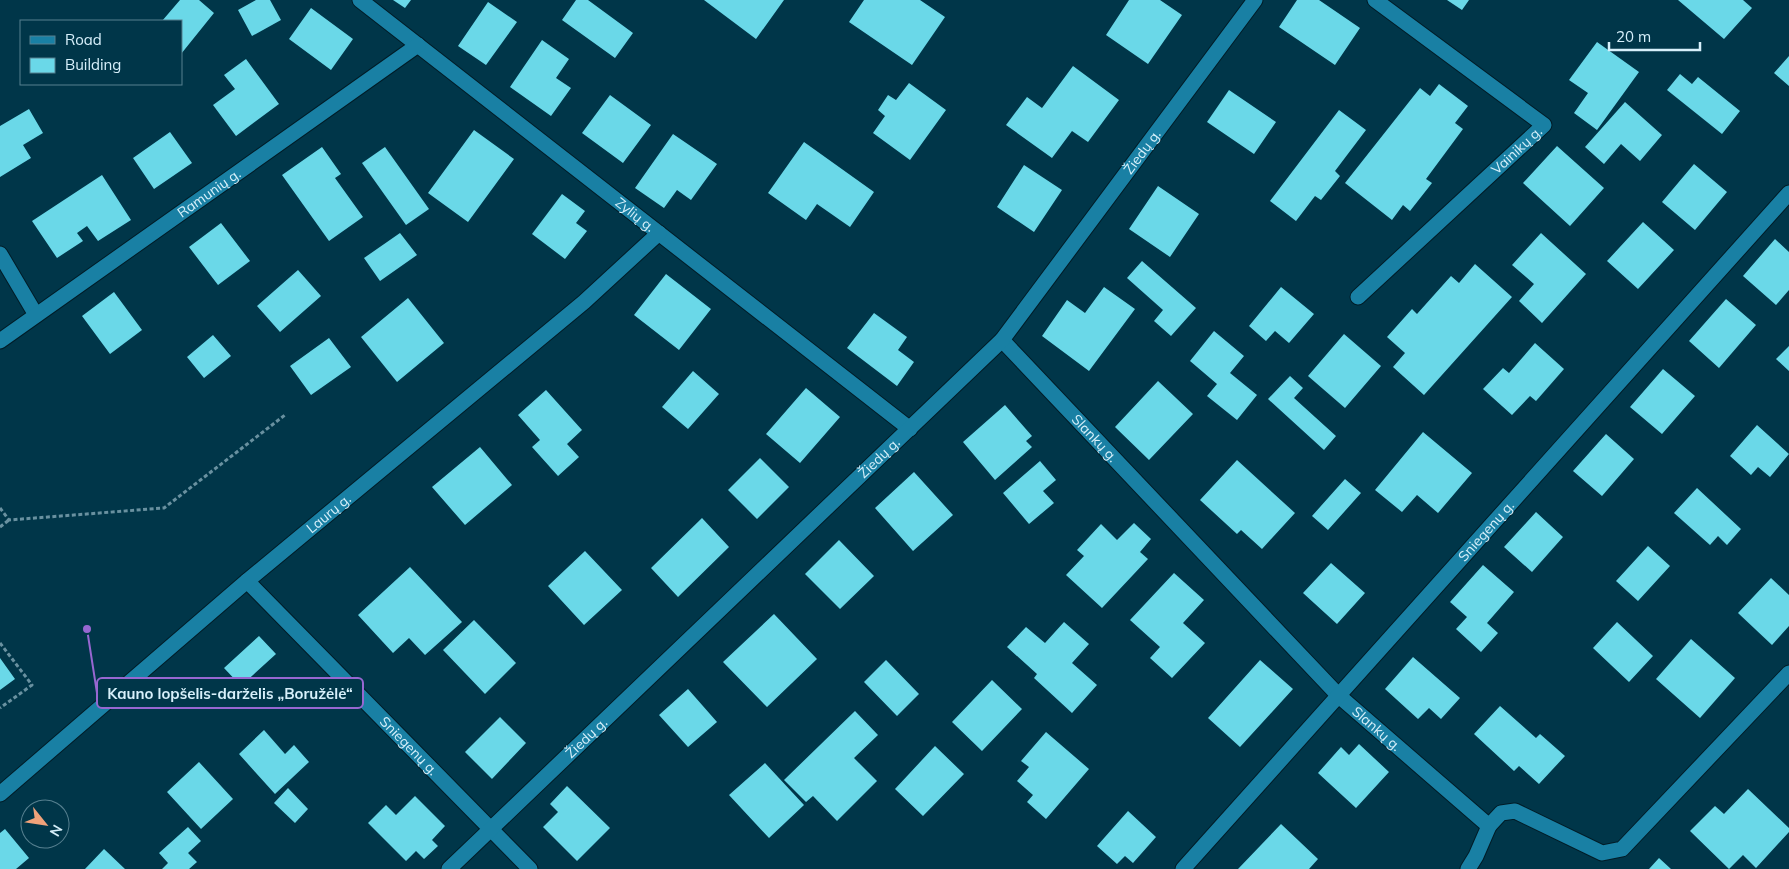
<svg xmlns="http://www.w3.org/2000/svg" width="1789" height="869" font-family="Mulish,sans-serif">
  <style>
    .building { fill: #6ad8e8 }
    .lines { fill: none; stroke-linecap: round; stroke-linejoin: round }
    .minor-casing { stroke: #001c27; stroke-width: 17 }
    .path { stroke: #6991a0; stroke-width: 3; stroke-dasharray: 4 2.5; stroke-linecap: butt }
    .minor { stroke: #1980a4; stroke-width: 15 }
    .labels { text-anchor: middle; stroke-width: 5; stroke-linejoin: round; paint-order: stroke }
    .street-label { font-size: 14px; fill: #d7f0fb; stroke: #003649 }
    .leader { fill: none; stroke: #9767d1; stroke-width: 2 }
    .callout-dot { fill: #9767d1; stroke: #003649; stroke-width: 2 }
    .callout { fill: #003649; stroke: #9767d1; stroke-width: 2 }
    .callout-label { font-size: 15px; text-anchor: middle; font-weight: bold; fill: #d7f0fb }
  </style>
  <rect width="100%" height="100%" fill="#003649"/>
  <path class="building" d="M180,0H199L214,13L181,54V21H162Z
    M256,0H270L281,20L252,36L238,10Z
    M393,0H411L405,8Z
    M576,0H588L633,33L615,58L562,20Z
    M704,0H784L756,39Z
    M864,0H920L945,17L912,65L849,22Z
    M1129,0H1160L1182,15L1148,64L1106,35Z
    M1297,0H1319L1360,28L1335,65L1279,27Z
    M1447,0H1469L1462,10Z
    M1678,0H1743L1752,8L1724,39Z
    M488,2L517,22L486,65L458,46Z
    M311,8L353,39L331,70L289,39Z
    M542,40L569,59L556,78L571,88L551,116L510,87Z
    M1597,42L1639,72L1597,130L1574,113L1588,93L1569,80Z
    M1789,56V86L1774,73Z
    M246,59L279,104L236,136L213,105L235,89L224,75Z
    M1073,66L1119,100L1088,142L1072,131L1052,158L1006,125L1027,97L1042,108Z
    M1680,74L1692,84L1698,77L1740,111L1722,134L1667,90Z
    M909,83L946,110L910,160L873,133L885,116L878,110L888,95L896,100Z
    M1439,84L1468,106L1455,123L1463,129L1426,179L1432,183L1410,211L1403,205L1392,220L1345,183L1420,88L1430,96Z
    M1229,90L1276,122L1254,154L1207,122Z
    M610,95L651,125L623,163L582,133Z
    M1625,102L1662,135L1640,161L1621,144L1604,164L1585,147Z
    M29,109L43,133L23,145L31,158L0,177V126Z
    M1339,110L1366,130L1335,171L1340,176L1321,200L1315,196L1296,221L1270,201Z
    M474,130L514,159L468,222L428,193Z
    M170,132L192,163L154,189L133,158Z
    M673,134L717,164L691,200L677,190L664,208L635,188Z
    M804,142L874,192L850,227L817,204L806,220L768,193Z
    M1557,146L1604,188L1570,226L1523,183Z
    M322,147L341,174L335,178L363,217L329,241L282,175Z
    M385,147L429,209L406,225L362,163Z
    M1694,164L1727,192L1695,230L1662,202Z
    M1024,165L1062,190L1034,232L997,207Z
    M102,175L131,220L98,241L87,226L77,233L83,241L57,258L32,221Z
    M1158,186L1199,214L1170,257L1129,229Z
    M562,194L585,211L576,223L587,231L565,259L532,234Z
    M1643,222L1674,250L1638,289L1607,261Z
    M221,223L250,261L218,285L189,247Z
    M400,233L417,255L380,281L364,258Z
    M1541,233L1586,274L1542,323L1519,301L1534,284L1512,265Z
    M1775,239L1789,252V290L1776,305L1743,276Z
    M1142,261L1196,308L1171,336L1154,321L1163,310L1127,278Z
    M1475,264L1512,297L1424,395L1393,367L1405,353L1387,337L1412,309L1417,314L1451,276L1459,283Z
    M298,270L321,296L280,332L257,306Z
    M666,274L711,309L679,350L634,315Z
    M1104,287L1135,309L1089,371L1042,336L1067,300L1085,313Z
    M1281,287L1314,314L1289,343L1275,331L1266,341L1249,326Z
    M114,292L142,330L110,354L82,316Z
    M408,298L444,343L397,382L361,337Z
    M1726,299L1756,325L1719,368L1689,341Z
    M874,313L907,337L898,350L914,362L897,386L847,348Z
    M1214,331L1244,356L1230,373L1257,395L1237,420L1207,396L1217,384L1190,361Z
    M1344,334L1381,366L1345,408L1308,376Z
    M213,335L231,356L204,378L187,357Z
    M329,338L351,367L311,395L290,366Z
    M1535,343L1564,369L1536,401L1530,396L1512,415L1483,389L1503,368L1509,373Z
    M1789,346V371L1776,359Z
    M1663,369L1695,396L1662,434L1630,407Z
    M693,371L719,394L688,429L662,407Z
    M1290,376L1303,388L1294,398L1336,436L1324,450L1268,399Z
    M1158,381L1193,414L1149,460L1115,427Z
    M806,388L840,417L800,463L766,434Z
    M546,390L582,430L567,444L579,457L558,476L532,447L540,440L518,415Z
    M1005,405L1032,436L1026,441L1032,447L995,480L963,442Z
    M1757,425L1789,454L1770,477L1758,467L1751,475L1730,456Z
    M1423,432L1472,473L1438,513L1417,495L1402,512L1375,490Z
    M1606,434L1634,459L1602,496L1573,471Z
    M480,447L512,485L465,525L432,487Z
    M760,458L789,487L757,519L728,490Z
    M1237,460L1295,513L1262,549L1241,530L1237,534L1200,500Z
    M1040,461L1056,480L1043,491L1054,503L1029,524L1003,493Z
    M914,472L953,515L913,551L875,508Z
    M1345,479L1361,493L1328,530L1312,516Z
    M1697,488L1741,529L1727,545L1718,536L1710,545L1674,513Z
    M1536,512L1563,537L1532,572L1504,547Z
    M702,518L729,547L678,597L651,568Z
    M1134,523L1151,539L1140,552L1148,559L1102,608L1066,575L1084,556L1077,550L1101,524L1117,540Z
    M839,540L874,576L840,609L805,574Z
    M1648,546L1670,566L1638,601L1616,581Z
    M585,551L622,590L584,625L548,586Z
    M1331,563L1365,593L1337,624L1303,593Z
    M1483,565L1514,592L1487,623L1498,633L1481,652L1456,629L1467,617L1450,602Z
    M410,567L462,622L425,655L409,638L393,653L358,615Z
    M1174,573L1204,600L1183,623L1205,643L1172,678L1150,658L1160,647L1130,620Z
    M1771,578L1789,595V626L1772,645L1738,613Z
    M774,614L817,659L767,707L723,662Z
    M474,620L516,663L485,694L443,650Z
    M1064,622L1089,644L1072,663L1097,685L1072,713L1034,678L1037,674L1007,647L1026,627L1045,643Z
    M1617,622L1653,656L1629,682L1593,648Z
    M259,636L276,654L241,686L224,668Z
    M1691,639L1735,678L1700,718L1656,679Z
    M1413,657L1460,698L1441,719L1429,708L1418,719L1385,689Z
    M0,658L15,679L0,690Z
    M886,660L919,694L897,716L864,682Z
    M1260,660L1293,689L1240,747L1208,718Z
    M992,680L1022,709L982,751L952,722Z
    M688,689L717,722L688,747L659,715Z
    M1500,706L1536,738L1540,734L1565,756L1539,784L1519,766L1514,771L1474,734Z
    M855,711L878,735L854,758L877,781L837,821L813,796L806,802L784,780Z
    M500,717L526,743L492,779L465,752Z
    M264,730L285,754L294,745L309,762L275,794L239,754Z
    M1046,732L1089,769L1046,819L1027,802L1033,795L1017,781L1029,767L1021,761Z
    M1359,744L1389,772L1356,808L1318,773L1341,747L1349,755Z
    M935,746L964,774L923,816L895,789Z
    M199,762L233,799L201,829L167,792Z
    M765,763L804,805L769,838L729,795Z
    M567,786L610,828L577,861L543,827L558,812L550,804Z
    M288,788L308,809L295,823L274,803Z
    M1748,789L1789,828V832L1756,868L1743,855L1729,869L1690,831L1715,806L1724,814Z
    M415,796L445,826L432,840L438,846L424,859L416,851L406,861L368,823L386,805L396,815Z
    M1128,811L1156,837L1133,863L1125,856L1117,864L1097,846Z
    M1281,824L1318,859L1309,869H1238Z
    M188,827L201,841L188,853L197,862L189,869H162L168,863L159,853Z
    M5,829L29,858L16,869H0V833Z
    M104,849L125,869H85Z
    M1659,858L1671,869H1649Z"/>
  <g class="lines">
    <defs>
      <g id="minor">
        <path id="s1" d="M360,0L910,429"/>
        <path d="M0,254L36,315"/>
        <path id="s2" d="M1358,297L1544,125L1375,0"/>
        <path id="s3" d="M1002,340L1339,696L1489,826L1501,813L1515,811L1602,853L1622,849L1789,673"/>
        <path id="s4" d="M0,341L418,45"/>
        <path id="s5" d="M247,581L530,869"/>
        <path id="s6" d="M0,794L247,581L584,302L659,233"/>
        <path id="s7" d="M449,869L1002,340L1255,0"/>
        <path id="s8" d="M1183,869L1789,193"/>
        <path d="M1468,869L1476,856L1489,826"/>
      </g>
    </defs>
    <use href="#minor" class="minor-casing"/>
    <path class="path" d="M0,508L9,520L164,508L285,415
      M0,527L9,520
      M0,643L32,685L0,708"/>
    <use href="#minor" class="minor"/>
  </g>
  <g class="labels">
    <g class="street-label">
      <text dy="5" stroke="none"><textPath href="#s2" startOffset="216">Vainikų g.</textPath></text>
      <text dy="5" stroke="none"><textPath href="#s7" startOffset="1000">Žiedų g.</textPath></text>
      <text dy="5" stroke="none"><textPath href="#s4" startOffset="256">Ramunių g.</textPath></text>
      <text dy="5" stroke="none"><textPath href="#s1" startOffset="349">Zylių g.</textPath></text>
      <text dy="5" stroke="none"><textPath href="#s3" startOffset="135">Slankų g.</textPath></text>
      <text dy="5" stroke="none"><textPath href="#s7" startOffset="595">Žiedų g.</textPath></text>
      <text dy="5" stroke="none"><textPath href="#s6" startOffset="432">Laurų g.</textPath></text>
      <text dy="5" stroke="none"><textPath href="#s8" startOffset="454">Sniegenų g.</textPath></text>
      <text dy="5" stroke="none"><textPath href="#s3" startOffset="540">Slankų g.</textPath></text>
      <text dy="5" stroke="none"><textPath href="#s7" startOffset="190">Žiedų g.</textPath></text>
      <text dy="5" stroke="none"><textPath href="#s5" startOffset="231">Sniegenų g.</textPath></text>
    </g>
  </g>
  <path class="leader" d="M87 629L97 693"/>
  <circle class="callout-dot" cx="87" cy="629" r="5"/>
  <rect class="callout" x="97" y="678" width="266" height="30" rx="5"/>
  <g class="callout-label">
    <text x="230" y="699">Kauno lopšelis-darželis „Boružėlė“</text>
  </g>
  <rect x="20" y="20" width="162" height="65" fill="#003649" stroke="#568090"/>
  <rect x="30" y="36" width="25" height="8" fill="#1980a4" stroke="#568090"/>
  <text x="65" y="45" font-size="15" fill="#d7f0fb">Road</text>
  <rect x="30" y="58" width="25" height="15" fill="#6ad8e8" stroke="#568090"/>
  <text x="65" y="70" font-size="15" fill="#d7f0fb">Building</text>
  <g transform="translate(45 824) rotate(120)"><circle r="24" fill="#003649" stroke="#568090"/>
  <path d="M0-4L9 19L0 12L-9 19Z" fill="#f0a27a"/>
  <text y="-8" font-size="14" font-weight="bold" text-anchor="middle" fill="#d7f0fb">N</text>
  </g>
  <path d="M1609 42v8h91v-8" fill="none" stroke="#d7f0fb" stroke-width="2.5"/>
  <text x="1616" y="42" font-size="15" fill="#d7f0fb" stroke="#003649" stroke-width="4" paint-order="stroke">20 m</text>
</svg>
